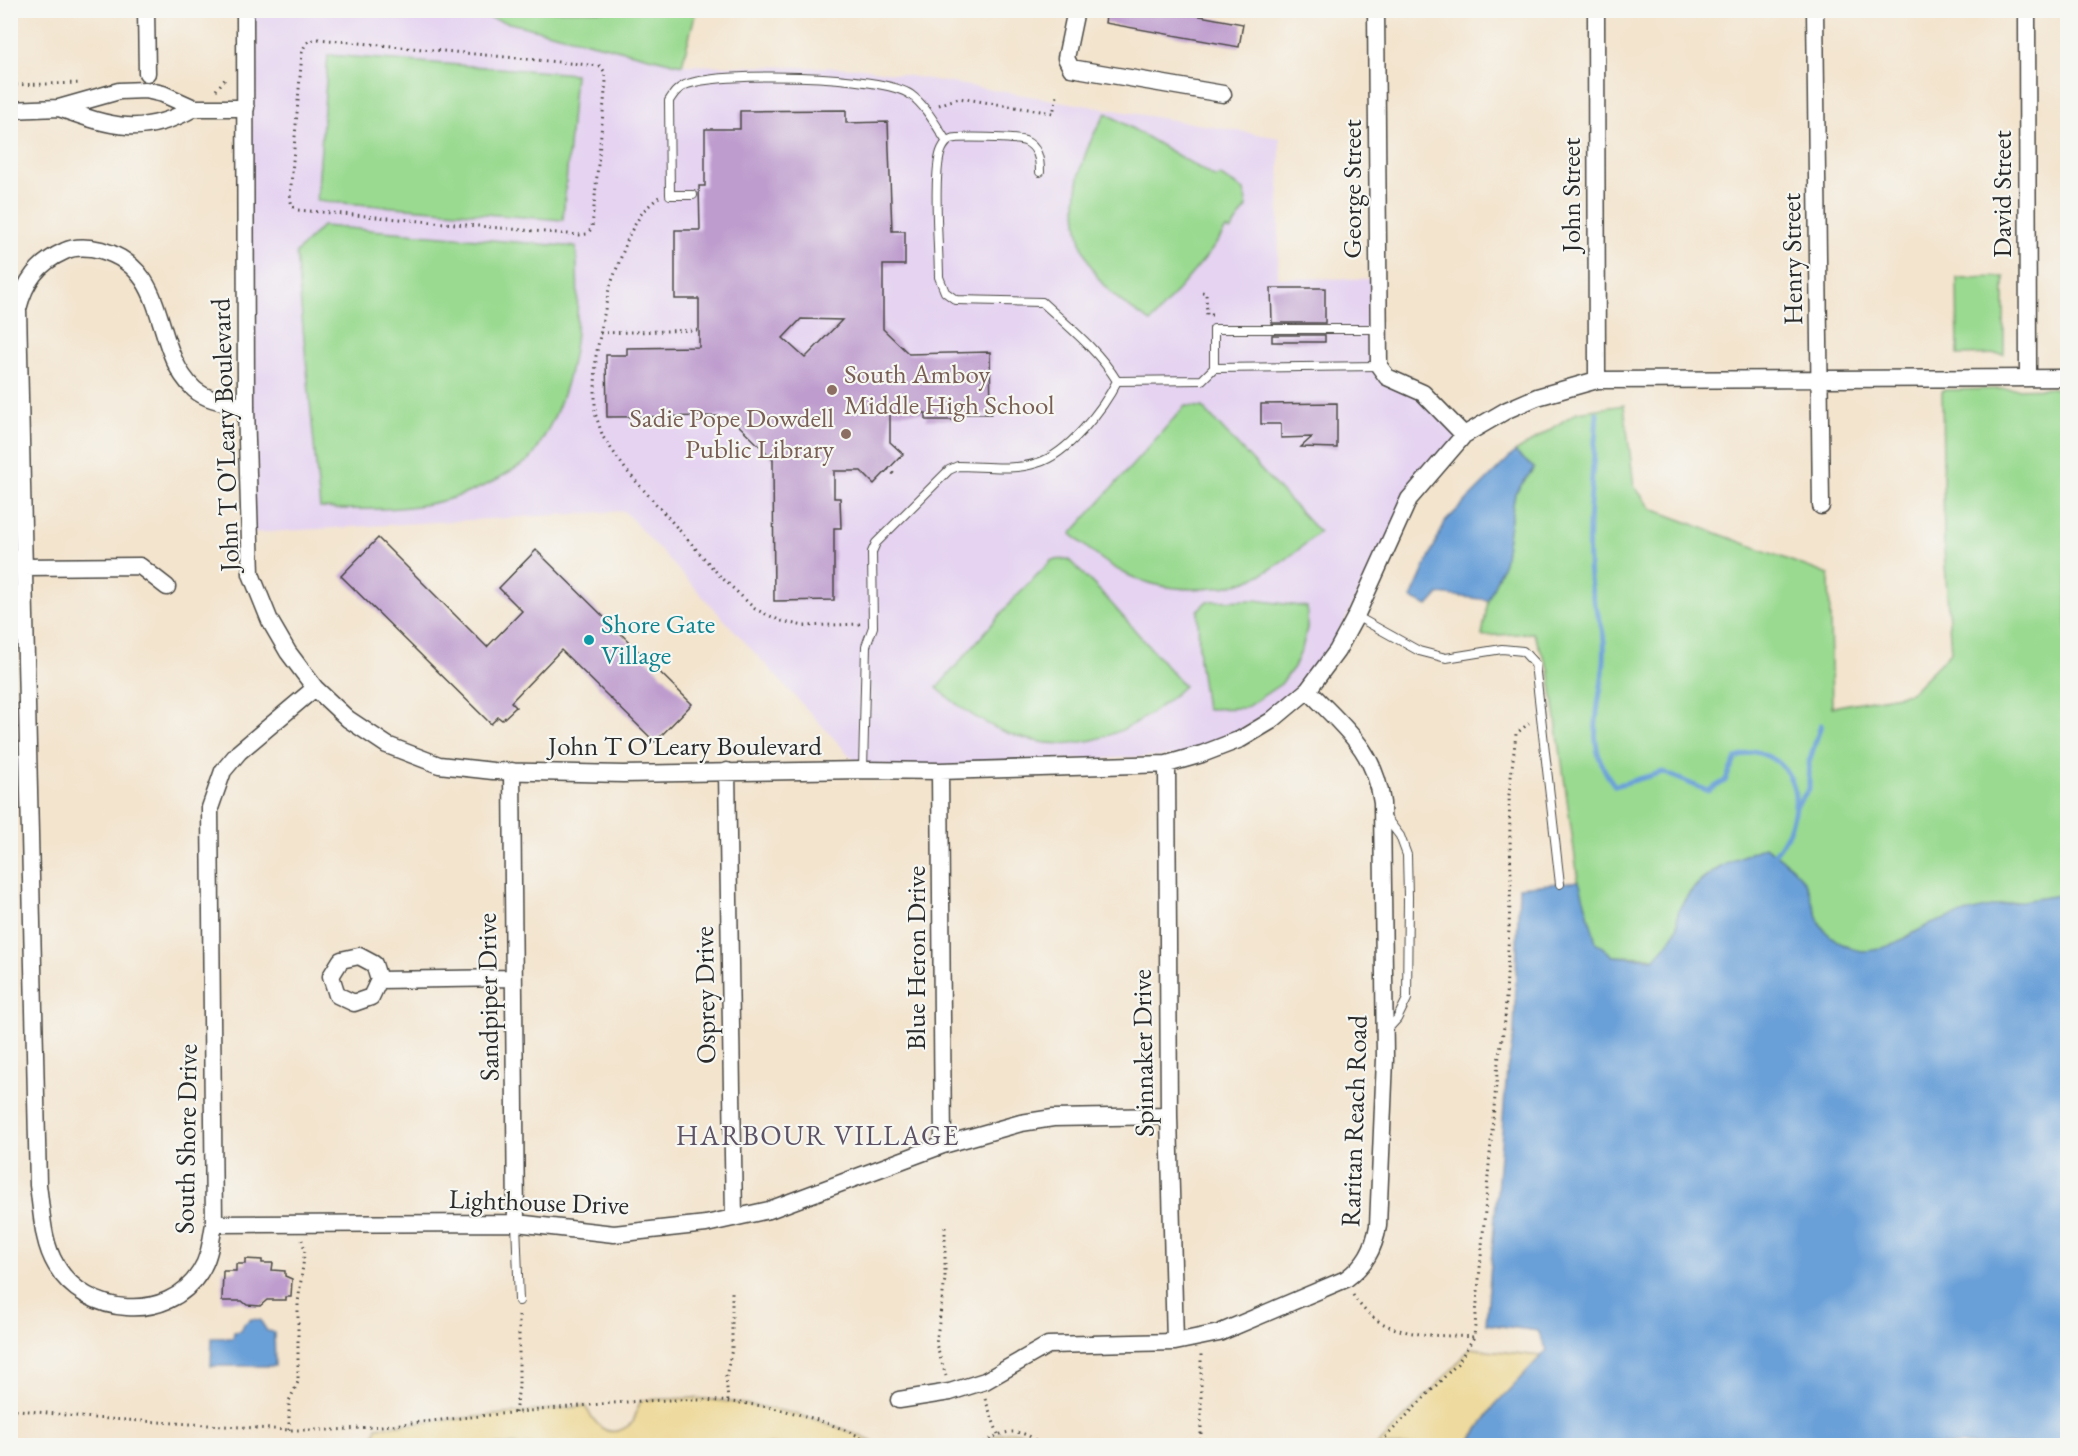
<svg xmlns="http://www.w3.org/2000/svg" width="2078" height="1456" font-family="'EB Garamond',serif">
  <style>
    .built { fill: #e5d3f1 }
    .green { fill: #9ada90; stroke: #62825e; stroke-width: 1.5 }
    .sand { fill: #eeda9e; stroke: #8c8264; stroke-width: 1.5 }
    .water { fill: #6ba0d8; stroke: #4b6682; stroke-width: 1.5 }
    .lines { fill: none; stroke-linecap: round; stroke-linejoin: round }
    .stream { stroke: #6ba0d8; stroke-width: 5 }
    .building { fill: #be9cce; fill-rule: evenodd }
    .service-casing { stroke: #494743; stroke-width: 10 }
    .minor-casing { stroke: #494743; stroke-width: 19 }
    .path { stroke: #494743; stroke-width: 3; stroke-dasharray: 1.5 4.5; stroke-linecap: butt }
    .service { stroke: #fff; stroke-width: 8 }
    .minor { stroke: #fff; stroke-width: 16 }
    .education-dot { fill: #8d6e63; stroke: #f6f6f2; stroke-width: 2 }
    .culture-dot { fill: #0f9aa8; stroke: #f6f6f2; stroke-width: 2 }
    .labels { text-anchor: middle; stroke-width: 4.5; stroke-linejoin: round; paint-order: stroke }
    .street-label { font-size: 27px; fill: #2b2b2b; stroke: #f6f6f2 }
    .education-label { font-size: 27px; fill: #785e54; stroke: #f6f6f2; text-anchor: start }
    .culture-label { font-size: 27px; fill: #0d838f; stroke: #f6f6f2; text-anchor: start }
    .neighbourhood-label { font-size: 28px; letter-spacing: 1.5px; fill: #5e5364; stroke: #f6f6f2 }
  </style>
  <rect width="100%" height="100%" fill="#f6f6f2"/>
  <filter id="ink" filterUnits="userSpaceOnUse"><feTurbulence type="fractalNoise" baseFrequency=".0167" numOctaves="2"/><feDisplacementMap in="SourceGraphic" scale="12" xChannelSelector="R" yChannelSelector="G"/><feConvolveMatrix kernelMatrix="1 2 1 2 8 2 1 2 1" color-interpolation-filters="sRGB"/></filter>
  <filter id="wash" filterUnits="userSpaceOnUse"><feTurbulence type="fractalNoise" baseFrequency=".008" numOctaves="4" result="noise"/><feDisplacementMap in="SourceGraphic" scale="24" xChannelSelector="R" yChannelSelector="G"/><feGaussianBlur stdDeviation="1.35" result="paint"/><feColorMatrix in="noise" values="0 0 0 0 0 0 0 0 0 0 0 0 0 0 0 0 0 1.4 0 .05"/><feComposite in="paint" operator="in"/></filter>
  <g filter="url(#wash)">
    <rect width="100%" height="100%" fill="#f3e4ce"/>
    <path class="built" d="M245,11H460L682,65L862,68L1280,138L1278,278L1378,279L1379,366L1464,435L1409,499L1308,690L1202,754L863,770L624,511L249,533Z"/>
    <path class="green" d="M460,11H696L682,65Z
      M328,55L575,74L563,220L317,201Z
      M1106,113L1216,178L1219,175L1244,190L1247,207L1230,231L1226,229L1211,251L1151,322C1134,311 1115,299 1101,282C1062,229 1073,164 1106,113Z
      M322,226L576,247C580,313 579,374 546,433C541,441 538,450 532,457C527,463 516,468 509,472C450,510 389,512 320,508L296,253Z
      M2004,277V354L1958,355L1957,278Z
      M2067,388V894C2023,901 1977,907 1934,923C1911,932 1889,952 1863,951C1850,950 1836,941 1827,933C1816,922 1814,905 1809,891C1801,871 1781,859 1765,847C1732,859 1694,876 1679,910C1676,917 1679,926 1675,933C1670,942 1661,951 1655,959L1650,957L1613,956L1596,942L1580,893L1549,669L1533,633L1482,636L1488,600L1504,562L1515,493L1534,468L1515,452L1577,412L1624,405L1634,486L1652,509L1829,575L1832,707L1910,693L1951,652L1944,549L1942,390Z
      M1185,406L1202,407L1319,532C1302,547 1285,562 1264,573C1224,595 1163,594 1122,572C1103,562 1087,548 1071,534Z
      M1068,559L1103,594L1184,686C1103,764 1019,761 937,688L1017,595L1052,560Z
      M1255,600L1307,607V628L1302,649L1294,667L1281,684L1245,708L1206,709L1199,659L1198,610L1207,601Z"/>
    <path class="sand" d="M1470,1348L1541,1356L1494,1406L1467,1445L1377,1446L1457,1364Z
      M694,1398C759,1404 820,1415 879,1445H371L377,1427L585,1406C597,1428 610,1442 633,1422L641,1400Z
      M1011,1431L1028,1434L1042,1445H979L993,1436Z"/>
    <path class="water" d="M1515,452L1534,468L1515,493L1504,562L1488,600L1439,594L1428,606L1411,598L1445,522Z
      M1765,847C1782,859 1801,871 1809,891C1814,905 1816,922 1827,933C1836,941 1850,950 1863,951C1889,952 1911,932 1934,923C1977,907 2023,901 2067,894V1445L1467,1446L1494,1406L1547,1350L1538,1331L1486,1324L1507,1070L1514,1035L1519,887L1579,881L1596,942L1613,956L1654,959C1661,951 1670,942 1675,933C1679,926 1676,917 1679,910C1695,876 1732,859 1765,847Z
      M251,1319L260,1320L267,1331L274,1332L275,1366H211L212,1338H233L234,1332L241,1331L244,1324Z"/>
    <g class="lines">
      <path class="stream" d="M1597,413C1594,466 1584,536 1591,587C1593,605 1603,623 1604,641C1608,696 1576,738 1615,786L1663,772L1708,791L1725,781L1736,758L1755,751C1763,755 1775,758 1780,764C1807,791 1794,833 1771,858
        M1796,806L1809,789V762L1821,725"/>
    </g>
    <g id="blocks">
      <path class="building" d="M1107,10H1168L1243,24L1239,47L1105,23Z
        M846,110V123L888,122L892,231H905V265H883V329L909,354L990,352L991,414H958V420H926V413H890V442L903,454L874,484L861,471H834V498H840L841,528H834V600L774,601L773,459L729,416L607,417L606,355H627V348L699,347V299H675V230H700L699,186H705V129H740V111ZM801,319L842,320L805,358L783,338Z
        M1271,288H1325V323H1272Z
        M1272,335H1325V342H1272Z
        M1337,403V448L1301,447L1312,437L1281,438V424H1261V404Z
        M378,538L487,647L522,611L499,588L536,550L692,704L655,742L561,650L511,702L516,707L502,720L498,717L491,724L341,576Z
        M245,1259L262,1260V1263H273L272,1270L285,1271V1276L292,1279L291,1297H286V1300H267L260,1306L247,1305L242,1301H222L223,1271H236V1264H245Z"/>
    </g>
  </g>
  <g filter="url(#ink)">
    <use href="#blocks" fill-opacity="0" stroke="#494743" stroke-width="1.5"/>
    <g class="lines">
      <defs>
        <path id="service" d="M1040,172C1040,159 1038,147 1025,141C1017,138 959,136 951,139C948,140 944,145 942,149C932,169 939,250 939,277L945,292L956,300L1042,302C1069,327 1098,350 1117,381
          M693,195H670L669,101C674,93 677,89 685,85C716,71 884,74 911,95C926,106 937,127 947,142
          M1214,368V329H1379
          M1117,381L1202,380L1214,368L1379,366
          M1356,616L1419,651L1446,658L1502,649L1523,651L1535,664L1560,884
          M863,770L866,646L873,627L872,552L876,543L949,470L958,466C983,466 1013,471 1037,463C1067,455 1104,408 1117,381
          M1384,815L1400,836L1407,855L1408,897L1407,999L1397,1019L1385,1032
          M516,1223L519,1301"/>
        <path id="minor" d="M146,10L147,73
          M245,10L246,407L251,574L270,621L288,652L315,688L348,719L387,745L439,765L493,771L623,774L863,770L940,771L1167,764L1202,754L1241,739L1271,721L1308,690L1337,651L1356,616L1409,499L1464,435L1507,410L1537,397L1597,380L2068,378
          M1076,10L1066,58L1071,68L1223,94
          M1376,10L1379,366L1387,377L1423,393L1464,435
          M1596,10L1597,380
          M1815,10L1821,506
          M2027,10L2028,378
          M59,108C112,127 143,137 194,108
          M10,110L59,108L119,91L146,90L163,94L194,108H246
          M246,407C229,403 207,401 194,389C150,347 172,270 101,250C90,247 75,246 65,251C38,263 25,281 18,309L38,1185C42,1212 42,1242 56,1265C85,1316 168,1324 200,1272C210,1257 211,1240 214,1224L210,808L223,771L239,752L315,688
          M23,567L140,566L167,587
          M1167,764L1169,1116L1175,1342
          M512,771L516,1223
          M727,771L734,1218
          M940,771L943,1145
          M379,980L371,997L354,1003L337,995L331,976L341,960L359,956L374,964L379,980L513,978
          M214,1224L516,1223L614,1234L706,1224L769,1210L943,1145L1021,1123L1053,1118L1169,1116
          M899,1400L950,1392L985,1381L1048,1345L1175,1342L1219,1333L1346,1279C1365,1265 1374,1249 1378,1226L1385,1059L1382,803C1375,749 1343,727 1308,690"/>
      </defs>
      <use href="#service" class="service-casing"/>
      <use href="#minor" class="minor-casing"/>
      <path class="path" d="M318,39L600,66L604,71L606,81L592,228L587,234L579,235L298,210L292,206L290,197L302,53C305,43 308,40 318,39Z
        M10,85L82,83
        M216,90L226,78
        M939,105L959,98L1053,113L1058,92
        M659,197L643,211L630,233L609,289L596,356L595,389V413L603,437L626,470L719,575L755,609L781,621L804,626L861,624
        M1202,292L1206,293L1207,315H1212
        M600,333L699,330
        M888,469L896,476
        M945,1227V1279L936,1344L946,1376
        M1353,1295C1381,1340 1427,1334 1474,1337
        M985,1399L998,1434
        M728,1401L726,1376L732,1349V1290
        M10,1409L93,1418L289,1430H336C407,1424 478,1416 549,1409C671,1397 765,1387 879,1446
        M515,1413L519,1387V1313
        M289,1430V1401L298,1382V1303L305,1250L302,1240
        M979,1446C1001,1430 1021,1425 1042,1446
        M1201,1446V1354
        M1377,1446L1457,1364L1474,1337L1498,1062L1505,1021L1511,879L1509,794L1516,734L1529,723"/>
      <use href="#service" class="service"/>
      <use href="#minor" class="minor"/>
    </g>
  </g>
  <g class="education-dot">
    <circle cx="832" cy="390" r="6"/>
    <circle cx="846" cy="434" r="6"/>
  </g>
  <circle class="culture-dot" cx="589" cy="640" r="6"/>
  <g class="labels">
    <g class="street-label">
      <text transform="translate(1352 189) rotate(-90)" y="9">George Street</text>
      <text transform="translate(2002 194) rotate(-90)" y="9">David Street</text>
      <text transform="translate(1571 195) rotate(-90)" y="9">John Street</text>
      <text transform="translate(1792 259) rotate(-91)" y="9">Henry Street</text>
      <text transform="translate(225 435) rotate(-92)" y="9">John T O'Leary Boulevard</text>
      <text x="685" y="755">John T O'Leary Boulevard</text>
      <text transform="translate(916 958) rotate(-90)" y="9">Blue Heron Drive</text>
      <text transform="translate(705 995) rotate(-91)" y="9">Osprey Drive</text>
      <text transform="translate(488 997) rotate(-91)" y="9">Sandpiper Drive</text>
      <text transform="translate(1143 1053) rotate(-91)" y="9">Spinnaker Drive</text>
      <text transform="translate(1354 1121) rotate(-88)" y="9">Raritan Reach Road</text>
      <text transform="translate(186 1139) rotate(-89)" y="9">South Shore Drive</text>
      <text transform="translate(539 1202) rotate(2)" y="9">Lighthouse Drive</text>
    </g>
    <g class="education-label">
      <text x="844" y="383">South Amboy<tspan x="844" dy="31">Middle High School</tspan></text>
      <text x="834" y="427" text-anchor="end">Sadie Pope Dowdell<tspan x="834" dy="31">Public Library</tspan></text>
    </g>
    <g class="culture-label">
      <text x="601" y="633">Shore Gate<tspan x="601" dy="31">Village</tspan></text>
    </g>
    <g class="neighbourhood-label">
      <text x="818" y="1145">HARBOUR VILLAGE</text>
    </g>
  </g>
  <rect width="2078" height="1456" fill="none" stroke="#f6f6f2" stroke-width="36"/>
</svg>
